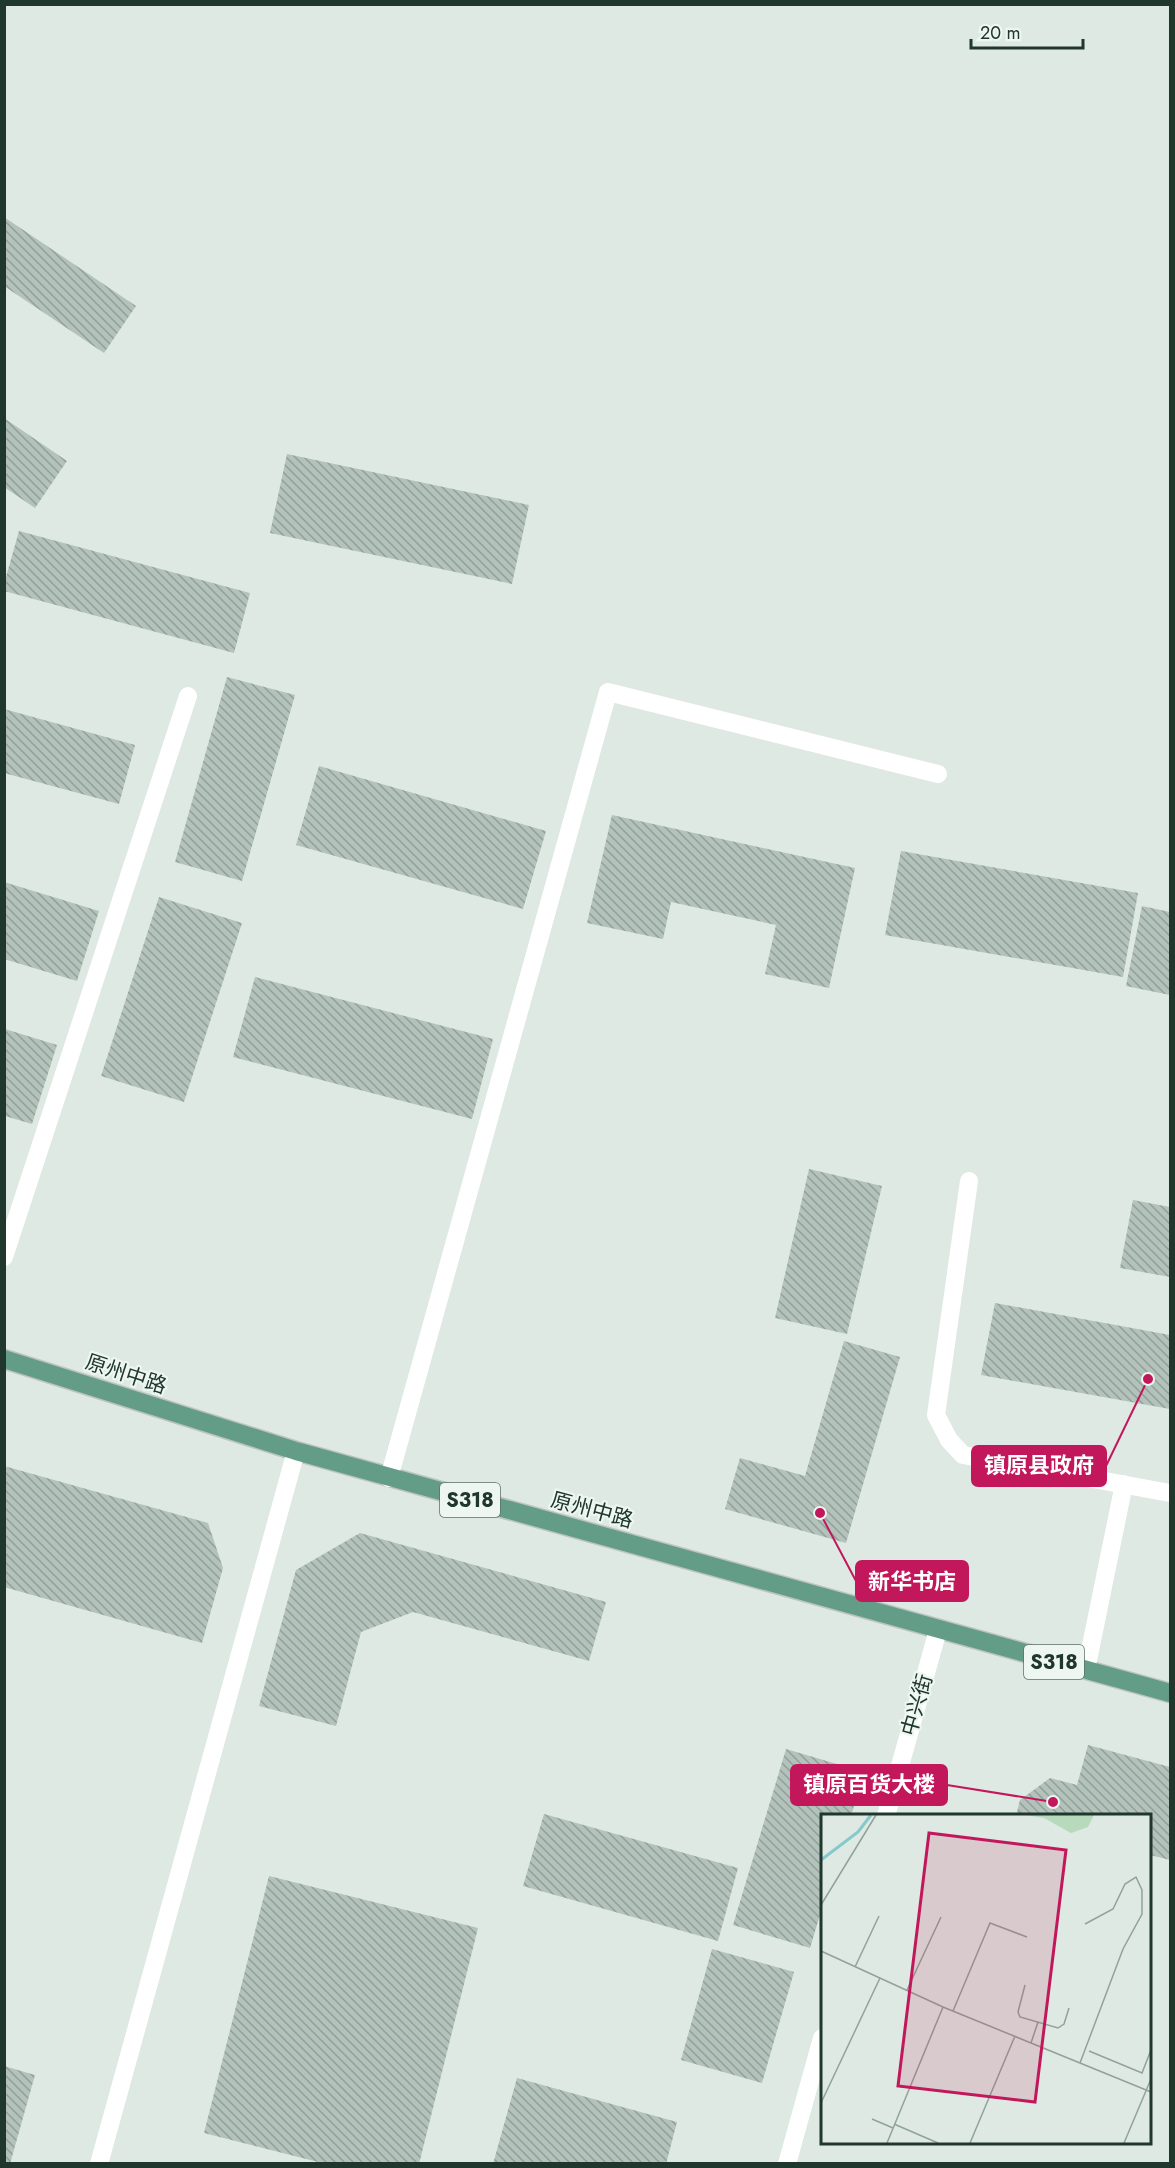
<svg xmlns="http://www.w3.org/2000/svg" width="1175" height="2168" font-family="Jost,'Noto Sans SC',sans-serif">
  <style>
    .building { fill: url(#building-back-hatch) }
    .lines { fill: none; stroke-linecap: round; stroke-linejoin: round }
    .primary-casing { stroke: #bcc3c0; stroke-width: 21 }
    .service { stroke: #fff; stroke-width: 18 }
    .minor { stroke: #fff; stroke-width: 18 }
    .tertiary { stroke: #fff; stroke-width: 18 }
    .primary { stroke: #639d88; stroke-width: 18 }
    .labels { text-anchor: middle; stroke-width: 4.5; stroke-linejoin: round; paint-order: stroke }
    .shield { fill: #edf6f1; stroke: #5e7068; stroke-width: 1.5 }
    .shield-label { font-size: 20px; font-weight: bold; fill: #20372e }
    .street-label { font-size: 21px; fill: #20372e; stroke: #edf6f1 }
    .inset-river { fill: none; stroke: #86c9cc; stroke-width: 3 }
    .inset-road { fill: none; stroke: #91a29a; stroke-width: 1.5 }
    .view { fill: #c2185b; fill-opacity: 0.15; stroke: #c2185b; stroke-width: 3 }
    .inset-edge { fill: none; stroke: #20372e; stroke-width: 3 }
    .leader { fill: none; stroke: #c2185b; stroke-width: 2 }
    .callout-dot { fill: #c2185b; stroke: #edf6f1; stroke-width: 2 }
    .callout { fill: #c2185b; stroke: #c2185b; stroke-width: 2 }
    .callout-label { font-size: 22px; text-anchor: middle; font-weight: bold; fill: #fff }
  </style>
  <defs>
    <pattern id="building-back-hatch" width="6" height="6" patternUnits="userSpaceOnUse" patternTransform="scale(1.5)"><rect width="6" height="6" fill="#b3c3bb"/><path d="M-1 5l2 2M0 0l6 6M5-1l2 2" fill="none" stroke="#919f98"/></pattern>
  </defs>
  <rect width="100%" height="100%" fill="#dde9e2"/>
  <path class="building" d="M4,217L136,306L104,353L4,286Z
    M4,418L67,461L35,508L4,487Z
    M287,454L529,505L512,584L270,533Z
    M19,531L250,593L234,653L4,591V584Z
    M227,677L295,695L242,881L175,862Z
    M4,709L135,745L119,804L4,773Z
    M319,766L546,831L523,909L296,845Z
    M612,815L855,868L829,988L765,974L776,925L671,902L663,939L587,923Z
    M901,851L1138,893L1123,977L885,935Z
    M4,882L99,911L77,981L4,959Z
    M159,897L242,923L184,1102L101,1076Z
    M1142,906L1170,912V995L1126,986Z
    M255,977L493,1039L472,1119L233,1057Z
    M5,1029L57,1045L32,1124L5,1116Z
    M809,1169L882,1186L847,1334L775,1318Z
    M1133,1200L1170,1207V1277L1120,1268Z
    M995,1303L1170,1335V1409L981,1375Z
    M844,1341L900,1357L846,1543L725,1509L740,1458L805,1476Z
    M4,1466L208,1523L223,1568L202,1643L4,1587Z
    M360,1533L606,1602L589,1661L413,1612L361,1632L336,1726L259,1706L296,1570Z
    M1088,1745L1170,1767V1860L1150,1855V1816H1016L1020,1800L1050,1778L1077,1785Z
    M786,1749L864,1772L851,1816H822V1908L810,1948L733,1925Z
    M544,1814L738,1868L718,1941L523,1886Z
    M269,1876L478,1928L419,2164H326L204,2133Z
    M712,1949L794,1972L762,2083L681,2060Z
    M4,2066L35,2075L10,2164H4Z
    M517,2078L677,2122L666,2164H493Z"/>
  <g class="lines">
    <defs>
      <path id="primary" d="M4,1359L296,1451L1170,1693"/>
    </defs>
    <use href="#primary" class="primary-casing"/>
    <path class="service" d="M969,1181L936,1415L949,1440L963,1455L1170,1493
      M4,1257L188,696
      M1086,1670L1124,1484"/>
    <path class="minor" d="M389,1478L608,692L938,774
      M886,1816L938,1630
      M787,2164L822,2038"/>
    <path class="tertiary" d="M99,2164L296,1451"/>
    <use href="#primary" class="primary"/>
  </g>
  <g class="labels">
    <g class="shield">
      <rect x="440" y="1483" width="60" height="34" rx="4.5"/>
      <rect x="1024" y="1645" width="60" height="34" rx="4.5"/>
    </g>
    <g class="shield-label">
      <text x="470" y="1507">S318</text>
      <text x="1054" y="1669">S318</text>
    </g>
    <g class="street-label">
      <text transform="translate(126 1374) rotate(18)" y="7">原州中路</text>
      <text transform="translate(592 1510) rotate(15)" y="7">原州中路</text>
      <text transform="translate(917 1705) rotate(-74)" y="7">中兴街</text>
    </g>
  </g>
  <g transform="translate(821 1814)">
    <rect width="330" height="330" fill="#dde9e2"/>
    <path d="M205,1H273L267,13L250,19L223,4Z" fill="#b7d9bc"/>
    <path class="inset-river" d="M0,46L37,18L50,1"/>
    <path class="inset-road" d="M0,91L55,1M0,137L122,193L330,278M34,153L58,102M204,171L197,198L199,203L237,214L243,210L248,194M86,176L120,103M132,197L169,109L206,123M210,229L217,208M268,237L321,259L330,236M259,249L302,135L321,100V76L315,63L304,70L292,95L264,110M0,289L59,164M51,305L72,314M73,310L117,329M66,329L122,193M149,329L194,222M303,329L330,265"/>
    <path class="view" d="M108,19L245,36L214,288L77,272Z"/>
    <rect width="330" height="330" class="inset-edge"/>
  </g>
  <path class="leader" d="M1148 1379L1106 1466M820 1513L856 1581M1053 1802L947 1785"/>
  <g class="callout-dot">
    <circle cx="1148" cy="1379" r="6"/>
    <circle cx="820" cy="1513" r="6"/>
    <circle cx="1053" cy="1802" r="6"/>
  </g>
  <g class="callout">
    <rect x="972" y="1446" width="134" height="40" rx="6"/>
    <rect x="856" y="1561" width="112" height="40" rx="6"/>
    <rect x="791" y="1765" width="156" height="40" rx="6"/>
  </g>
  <g class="callout-label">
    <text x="1039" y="1473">镇原县政府</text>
    <text x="912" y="1589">新华书店</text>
    <text x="869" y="1792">镇原百货大楼</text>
  </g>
  <rect width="1175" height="2168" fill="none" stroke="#20372e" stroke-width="12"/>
  <path d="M971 39v9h112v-9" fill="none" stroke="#20372e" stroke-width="3"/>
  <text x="980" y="39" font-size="18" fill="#20372e" stroke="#edf6f1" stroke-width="4.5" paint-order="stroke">20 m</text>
</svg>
